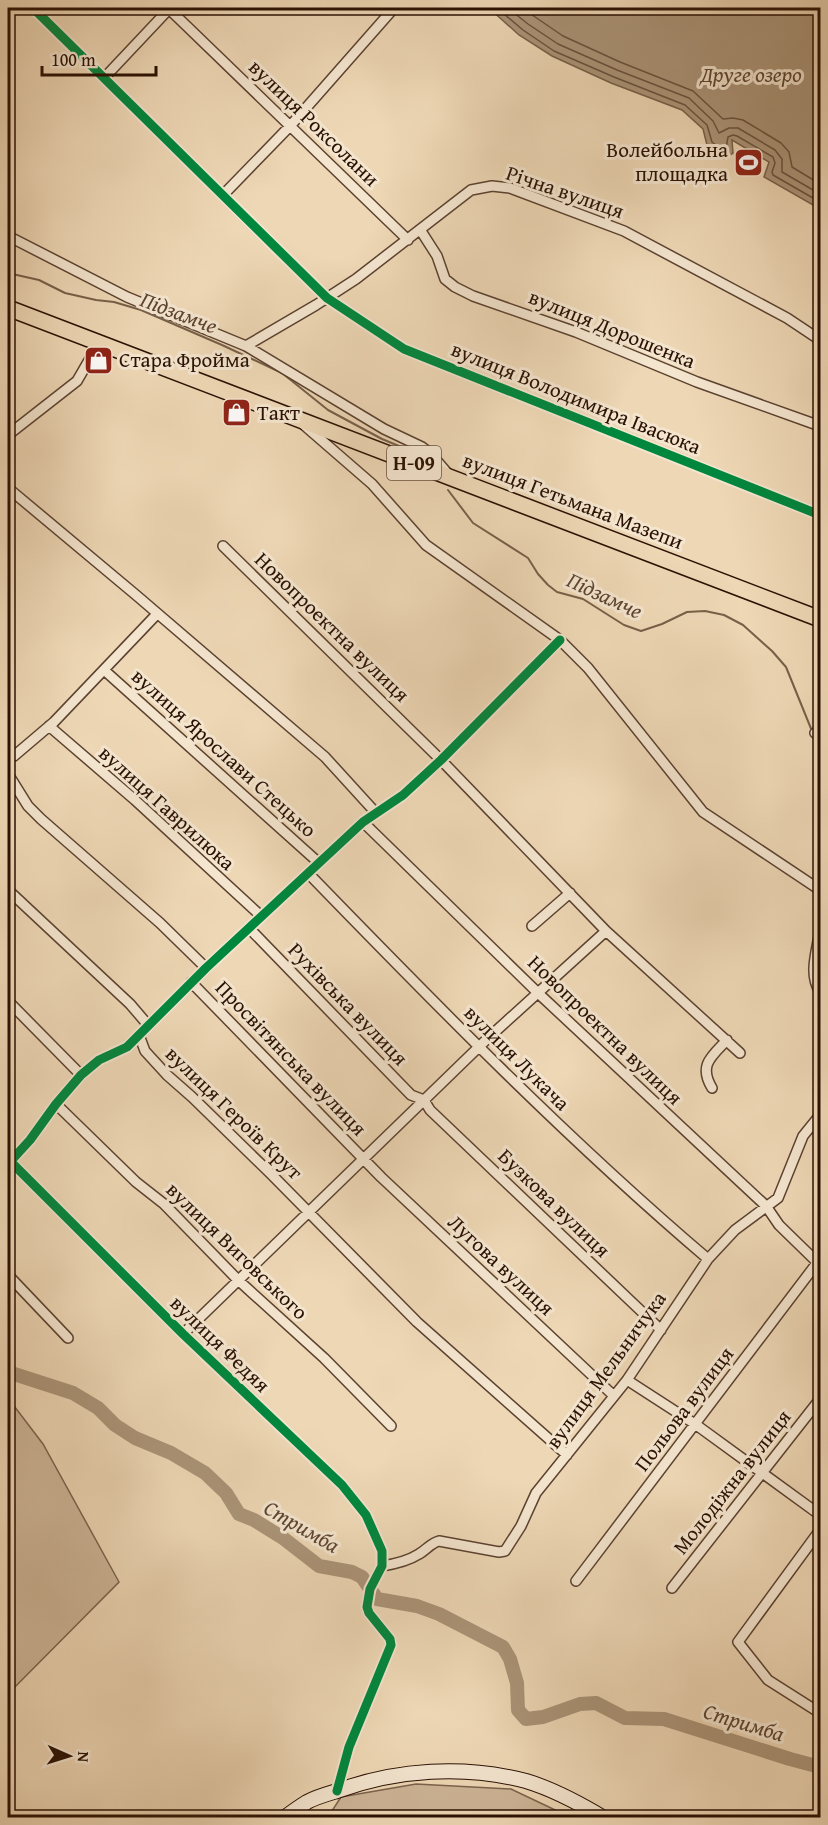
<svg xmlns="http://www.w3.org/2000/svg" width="828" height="1825" font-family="'Gentium Book Plus',serif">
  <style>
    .green { fill: #cdb597; stroke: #7c634d; stroke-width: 1.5 }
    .water { fill: #ab9478; stroke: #776049; stroke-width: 1.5 }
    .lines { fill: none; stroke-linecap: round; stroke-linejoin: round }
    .shore { stroke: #6a523e; stroke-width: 1.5 }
    .stream { stroke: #776049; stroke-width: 2 }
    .river { stroke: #ab9478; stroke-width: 14 }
    .street-casing { stroke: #5b4230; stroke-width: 12 }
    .secondary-casing { stroke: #2a1103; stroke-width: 16 }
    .primary-casing { stroke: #2a1103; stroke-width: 18 }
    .street { stroke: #f4e5cf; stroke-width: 9 }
    .secondary { stroke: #f4e5cf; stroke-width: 14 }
    .primary { stroke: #eed7b5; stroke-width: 15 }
    .cycleway-casing { stroke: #f4e5cf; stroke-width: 13 }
    .cycleway { stroke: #00873e; stroke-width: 9 }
    .labels { text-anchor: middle; stroke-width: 6; stroke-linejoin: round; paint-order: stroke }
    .shield { fill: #f4e5cf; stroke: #675140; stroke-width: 1.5 }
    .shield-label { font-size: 20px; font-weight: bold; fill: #2a1103 }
    .street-label { font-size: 21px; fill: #2a1103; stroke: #f4e5cf }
    .poi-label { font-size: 21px; fill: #2a1103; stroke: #f4e5cf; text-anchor: start }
    .water-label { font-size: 22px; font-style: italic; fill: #5e4532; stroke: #f4e5cf }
  </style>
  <rect width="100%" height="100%" fill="#eed7b5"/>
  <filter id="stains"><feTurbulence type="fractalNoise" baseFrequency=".00333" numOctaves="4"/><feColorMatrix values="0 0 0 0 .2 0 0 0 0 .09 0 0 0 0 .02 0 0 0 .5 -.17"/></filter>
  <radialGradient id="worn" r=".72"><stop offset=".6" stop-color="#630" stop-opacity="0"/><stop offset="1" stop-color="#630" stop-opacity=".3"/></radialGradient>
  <path class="green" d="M8,1398L43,1444L119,1582L8,1694Z
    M416,1784L511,1789L570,1817H328L341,1797Z"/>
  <path class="water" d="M489,8H820V209L764,177L769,162L732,140L733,153L724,159L707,145L703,129L682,110L611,83L552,56L519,35Z"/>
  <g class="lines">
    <path class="shore" d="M497,8L523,30L554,51L614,77L685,105L707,125L712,142L722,150L726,148L728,137L733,135L737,136L773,157L775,163L772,172L773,175L820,202
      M508,8L528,24L558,44L617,70L689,98L713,121L719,133L729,128H738L775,150L782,159V172L820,194
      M522,8L563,36L620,62L693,91L723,119L733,118L743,120L781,143L789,152L792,167L820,184"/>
    <path class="stream" d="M8,273L39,280L65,293L96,300L114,302L141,310L222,345L282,373L328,410L382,439L423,456
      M448,490L473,523L528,558L538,574L548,585L557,592L583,599L624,625L641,631L662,624L687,612L705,611L724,615L743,625L772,651L786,667L812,731
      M814,736L820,748"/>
    <path class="river" d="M8,1372L73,1393L98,1408L115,1425L135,1438L171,1453L205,1473L226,1493L239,1514L254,1520L283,1538L319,1566L352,1572L362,1577L377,1599L417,1606L439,1614L503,1647L510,1659L517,1683L518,1710L526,1719L543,1717L580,1704L596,1703L625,1718L664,1719L790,1759L820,1767"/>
    <defs>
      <path id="street" d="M33,8L327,298L404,349L820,515
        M168,8L408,240
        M105,77L170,8
        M224,194L291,125L394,8
        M421,231L437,256L445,279L455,287L473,296L576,332L697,382L820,426
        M8,236L127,297L246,346L384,429L422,447L431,454L448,474
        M246,346L316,305L356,279L471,190L492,186L510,188L624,231L787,318L820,340
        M304,425L372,484L426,545L560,640L588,668L703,812L820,890
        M8,435L77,381L99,343
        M8,488L136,595L325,757L376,813
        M223,546L441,760L606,931L740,1053
        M104,670L319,863
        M49,726L135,800L261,916
        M815,733L820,735
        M8,758L14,756L54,722L157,614
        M8,774L28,806L41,819L160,923L206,968
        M363,822L538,993L766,1206L779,1225L820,1265
        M308,873C437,1006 567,1139 708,1259
        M8,890L130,1004L148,1025
        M532,926L570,893
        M249,928L411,1095L424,1100L430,1110L661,1330
        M820,930C817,951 808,974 820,992
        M191,982L381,1177L614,1396
        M8,1001L81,1075
        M139,1035L145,1051L167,1075L192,1097L270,1173L417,1322L567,1455
        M712,1088C698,1065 712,1056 727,1040
        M56,1104L136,1182L164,1204L238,1280L324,1358L391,1426
        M8,1159L183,1334L342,1485L366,1515L382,1551V1566L370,1589L367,1607L369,1613L390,1639L391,1645L349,1747L337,1791
        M8,1164L30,1140L56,1104L81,1075L99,1060L127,1047L206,968L363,822L403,795L441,760L560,640
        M8,1275L68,1338
        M183,1334L486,1040L606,931
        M627,1380L695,1424L820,1515
        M820,1530L738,1642L768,1680L820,1713
        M382,1566C395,1564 408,1561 419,1554C426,1550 431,1543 439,1541L499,1552L505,1551L521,1526L536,1493L627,1380L708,1259L735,1230L778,1198L803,1136L820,1115
        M576,1581L820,1259
        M672,1588L820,1399"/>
      <path id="secondary" d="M284,1818C292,1812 299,1807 307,1802C316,1797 327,1794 337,1791C397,1769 464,1765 526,1781C553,1789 579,1803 604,1818"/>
      <path id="primary" d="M8,308L820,619"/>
    </defs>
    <use href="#street" class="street-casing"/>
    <use href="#secondary" class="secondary-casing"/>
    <use href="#primary" class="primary-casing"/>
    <use href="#street" class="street"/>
    <use href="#secondary" class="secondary"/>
    <use href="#primary" class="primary"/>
    <defs>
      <path id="cycleway" d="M33,8L327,298L404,349L820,515
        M8,1159L183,1334L342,1485L366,1515L382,1551V1566L370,1589L367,1607L369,1613L390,1639L391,1645L349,1747L337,1791
        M8,1164L30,1140L56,1104L81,1075L99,1060L127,1047L206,968L363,822L403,795L441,760L560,640"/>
    </defs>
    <use href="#cycleway" class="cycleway-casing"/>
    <use href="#cycleway" class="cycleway"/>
  </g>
  <defs>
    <symbol id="stadium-square" viewBox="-11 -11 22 22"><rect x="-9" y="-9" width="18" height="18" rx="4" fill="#8f2418" stroke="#f4e5cf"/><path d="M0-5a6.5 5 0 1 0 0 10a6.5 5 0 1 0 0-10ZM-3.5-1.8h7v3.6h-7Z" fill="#fff"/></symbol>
    <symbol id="shop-square" viewBox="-11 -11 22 22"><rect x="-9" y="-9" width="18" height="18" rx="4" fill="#8f2418" stroke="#f4e5cf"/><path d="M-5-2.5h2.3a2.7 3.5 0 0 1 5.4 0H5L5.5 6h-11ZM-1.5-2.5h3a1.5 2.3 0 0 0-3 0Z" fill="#fff"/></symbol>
  </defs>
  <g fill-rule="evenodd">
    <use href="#stadium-square" x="732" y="146" width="33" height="33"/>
    <use href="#shop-square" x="82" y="344" width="33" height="33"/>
    <use href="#shop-square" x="220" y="396" width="33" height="33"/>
  </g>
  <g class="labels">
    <rect class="shield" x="387" y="446" width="54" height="34" rx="4.5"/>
    <g class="shield-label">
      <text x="414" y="470">Н-09</text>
    </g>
    <g class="street-label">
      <text transform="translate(314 123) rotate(44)" y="7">вулиця Роксолани</text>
      <text transform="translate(565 192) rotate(19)" y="7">Річна вулиця</text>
      <text transform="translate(612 329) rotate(22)" y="7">вулиця Дорошенка</text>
      <text transform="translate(576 398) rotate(22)" y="7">вулиця Володимира Івасюка</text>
      <text transform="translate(573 501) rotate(21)" y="7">вулиця Гетьмана Мазепи</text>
      <text transform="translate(332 627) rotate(44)" y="7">Новопроектна вулиця</text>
      <text transform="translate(224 753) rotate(42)" y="7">вулиця Ярослави Стецько</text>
      <text transform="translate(167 808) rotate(42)" y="7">вулиця Гаврилюка</text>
      <text transform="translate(348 1004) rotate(46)" y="7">Рухівська вулиця</text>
      <text transform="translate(605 1030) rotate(44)" y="7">Новопроектна вулиця</text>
      <text transform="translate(291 1058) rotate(46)" y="7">Просвітянська вулиця</text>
      <text transform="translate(517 1058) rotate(45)" y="7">вулиця Лукача</text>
      <text transform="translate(234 1113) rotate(44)" y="7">вулиця Героїв Крут</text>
      <text transform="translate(554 1203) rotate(44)" y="7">Бузкова вулиця</text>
      <text transform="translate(237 1251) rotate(44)" y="7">вулиця Виговського</text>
      <text transform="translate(501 1265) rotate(43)" y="7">Лугова вулиця</text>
      <text transform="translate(220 1344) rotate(44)" y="7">вулиця Федяя</text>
      <text transform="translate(606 1370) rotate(-54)" y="7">вулиця Мельничука</text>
      <text transform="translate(684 1409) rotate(-53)" y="7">Польова вулиця</text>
      <text transform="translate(732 1482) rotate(-52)" y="7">Молодіжна вулиця</text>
    </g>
    <g class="poi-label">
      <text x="728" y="157" text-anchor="end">Волейбольна<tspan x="728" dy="24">площадка</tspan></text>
      <text x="119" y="367">Стара Фройма</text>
      <text x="257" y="420">Такт</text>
    </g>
    <g class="water-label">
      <text x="751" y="82">Друге озеро</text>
      <text transform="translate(179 312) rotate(21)" y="8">Підзамче</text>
      <text transform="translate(605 595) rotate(25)" y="8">Підзамче</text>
      <text transform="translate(302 1526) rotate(30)" y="8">Стримба</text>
      <text transform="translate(744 1722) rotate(17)" y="8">Стримба</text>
    </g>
  </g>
  <rect width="828" height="1825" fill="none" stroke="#eed7b5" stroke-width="30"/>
  <rect x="9" y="9" width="810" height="1807" fill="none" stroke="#2a1103" stroke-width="3"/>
  <rect x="15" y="15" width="798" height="1795" fill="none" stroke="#2a1103" stroke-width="1.5"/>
  <g transform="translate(69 1756) rotate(93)" stroke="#f4e5cf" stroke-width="4.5" paint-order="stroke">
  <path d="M0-4.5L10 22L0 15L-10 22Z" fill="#2a1103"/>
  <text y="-9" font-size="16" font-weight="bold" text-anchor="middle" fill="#2a1103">N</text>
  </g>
  <path d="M42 66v9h114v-9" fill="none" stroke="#2a1103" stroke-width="3"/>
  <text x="51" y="66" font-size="18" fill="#2a1103" stroke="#f4e5cf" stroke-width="4.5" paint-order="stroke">100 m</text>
  <rect width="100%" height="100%" filter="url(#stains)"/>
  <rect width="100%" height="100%" fill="url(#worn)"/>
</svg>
